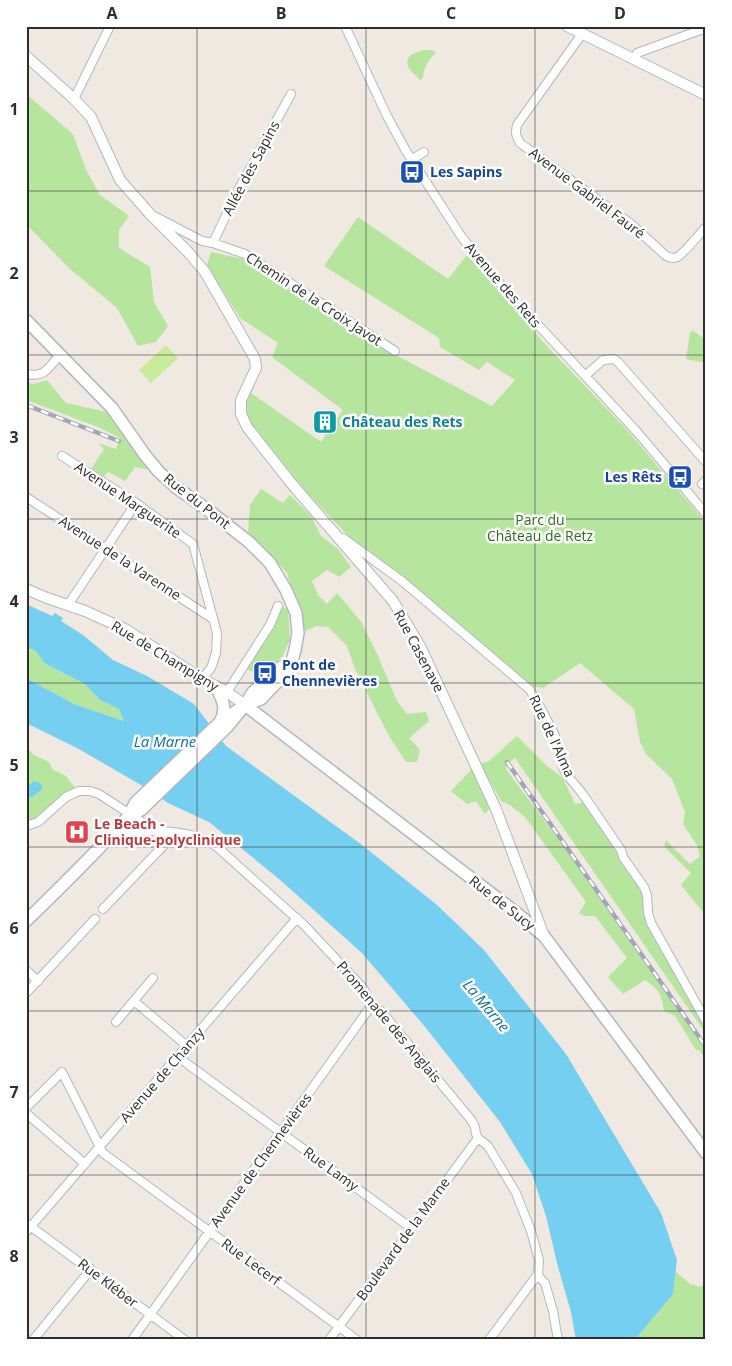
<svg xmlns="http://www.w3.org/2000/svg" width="732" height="1366" font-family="'Open Sans',sans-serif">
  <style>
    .green { fill: #b6e59e }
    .pitch { fill: #c9ec9a }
    .water { fill: #75cff0 }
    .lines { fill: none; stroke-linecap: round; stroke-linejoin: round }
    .minor-casing { stroke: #b4b7c1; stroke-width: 10 }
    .tertiary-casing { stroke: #b4b7c1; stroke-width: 12 }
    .secondary-casing { stroke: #b4b7c1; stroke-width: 14 }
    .minor { stroke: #fff; stroke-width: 8 }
    .tertiary { stroke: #fff; stroke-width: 10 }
    .secondary { stroke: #fff; stroke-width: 11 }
    .rail-casing { stroke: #a3a6b8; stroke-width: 4.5 }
    .rail { stroke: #fff; stroke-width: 2.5; stroke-dasharray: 8; stroke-linecap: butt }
    .grid { fill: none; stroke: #2e2e2e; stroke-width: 1; stroke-opacity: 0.55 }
    .labels { text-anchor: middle; stroke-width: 5; stroke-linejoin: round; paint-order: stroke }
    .street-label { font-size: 14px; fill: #2e2e2e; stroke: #fff }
    .transit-label { font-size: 14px; font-weight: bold; fill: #164399; stroke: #fff; text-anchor: start }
    .culture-label { font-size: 14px; font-weight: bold; fill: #0d838f; stroke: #fff; text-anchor: start }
    .park-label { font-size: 14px; fill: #2c6e1b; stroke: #fff }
    .health-label { font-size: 14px; font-weight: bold; fill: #be3a42; stroke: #fff; text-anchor: start }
    .water-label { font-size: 15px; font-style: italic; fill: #0d6fa3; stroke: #fff }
    .neatline { fill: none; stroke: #2e2e2e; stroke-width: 2 }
    .grid-label { font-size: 16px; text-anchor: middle; font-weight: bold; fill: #2e2e2e }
  </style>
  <rect width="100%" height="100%" fill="#efe9e1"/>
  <path class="green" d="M425,50H432L436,52C429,60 423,68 423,78L420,80C417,76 411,72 409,68C402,56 417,51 425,50Z
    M26,94L73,134L86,170L100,195L129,216L119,230V248L150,267L154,302L168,326L156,342L138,346L117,308L70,269L26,224Z
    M358,217L448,279L467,255L545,344L627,430L706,523V916L681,885L691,873L664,846L666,840L690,864L700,856L697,845L683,824L685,812L672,779L646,754L640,742L634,709L580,663L543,688L532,686L366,554L308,494L249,421L244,408L251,393L321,442L343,410L272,357L278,343L240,318L207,265L211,252L243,259L396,355L492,406L515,380L487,362L479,370L440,347L439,338L324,266Z
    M693,331L706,340V363L686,359L690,332Z
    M47,380L66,403L107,412L149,470L135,467L125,481L108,472L103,477L91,469L104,449L98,443L116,449L120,438L98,427L26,400V383L34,384Z
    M261,489L283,503L290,495L311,516L321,536L338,549L351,567L339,577L327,570L312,581L318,595L327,604L337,593L362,623L377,654L397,701L407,714L426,712L429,721L409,738L420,750L417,762H406L389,736L355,669L347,646L328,627L317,626L305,631L287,573L264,547L248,532L250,505Z
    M283,606L288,611L290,639L283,656L260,676L247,669Z
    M26,647L36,651L44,663L85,684L100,700L119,709L124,721L74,704L26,678Z
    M517,736L547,766L563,778L575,804L584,802L614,845L623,866L641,888L650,926L690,996L706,1027V1034L515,758L507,764L506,769L563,846L706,1051V1059L699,1050H696L675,1016L664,1011C662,995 659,989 645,980L623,994L608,977L627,958L595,916H584L579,913L586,902L525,817L510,805L501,801L480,764L489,761Z
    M26,747L34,755L49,762L53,770L66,776L76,789L37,820L26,823Z
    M472,769L490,808L485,814L476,801L467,804L451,791Z
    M675,1271L690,1284L700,1287L706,1283V1340H639L638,1336L673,1294Z"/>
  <path class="pitch" d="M166,345L178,358L151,383L139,370Z"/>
  <path class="water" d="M26,604L52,616L55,613L63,618L61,621L83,635L113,660L147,676L194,704L226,746L362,845L437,905L484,950L566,1054L661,1213L677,1260L673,1294L638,1336L639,1340H576L571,1312L558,1267L546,1216L532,1174L500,1122L426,1028L362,953L279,879L209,822L168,803L148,789L77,748L26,723V678L74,704L124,721L119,709L100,700L85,684L44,663L36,651L26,647Z
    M33,781L40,783L42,786V789L32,797H26V790Z"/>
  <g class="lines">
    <defs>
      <path id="minor" d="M345,26L387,116L406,151L461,236L481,262L515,300L638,433L706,514
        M582,34L517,125C515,133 516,136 520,143L630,223L665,255C669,258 672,259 677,257C684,254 699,234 706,227
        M634,59L637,53L706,28
        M74,99L110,26
        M411,160L424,152
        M156,217L202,241L213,243L245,254L395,351
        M213,243L235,196L291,94
        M26,374C45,378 48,368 60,355
        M585,376L603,360L614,359L618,362L706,462
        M62,456L136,503L193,544L217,633L216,653L211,668L202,679
        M702,484L706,480
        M26,497L213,619
        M343,538L402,581L530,690L543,712L555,736L564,770L567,775L582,793L621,850L623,857L644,887L647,895L648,913L651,923L706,1021
        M68,605L136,503
        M227,692L270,625L278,606
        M26,826L38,822L66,797L79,791H90L99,794L156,831
        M114,833C142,832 175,827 202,839C207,841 212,844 216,846L305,926L363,988C370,998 368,1007 381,1011L472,1121L475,1127L476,1134L478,1138L488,1146L516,1193L531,1231L539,1260L538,1274L540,1278L545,1283L553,1311L558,1340
        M103,909L165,844L171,832
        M26,970L38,981
        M26,993L95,919
        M134,1001L187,1046
        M116,1022L153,978
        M178,1057L411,1228
        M26,1108L62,1072L103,1153L357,1340
        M26,1113L85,1164
        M26,1223L185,1340
        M26,1232L297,918
        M33,1340L91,1269
        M132,1340L371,1006
        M329,1340L478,1138
        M489,1340L538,1274"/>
      <path id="tertiary" d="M567,26L706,95
        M26,56L74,99L91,117L120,180L150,214L189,253L205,272L255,359L256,368L241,400V414L247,427L291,483L393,601L420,646L496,809L544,936
        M26,589L47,598L85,611L125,629L202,679L227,692L245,705"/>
      <path id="secondary" d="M26,320L112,408L145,455L159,472L177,488L212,513L249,542L270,563L286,590L296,613L298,633L295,650L292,661L285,674L261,699L245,705L220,722L137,801C132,806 132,813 127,818C95,854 61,887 26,921
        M216,687C222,698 228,709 220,722
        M245,705L514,911L544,936L706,1153
        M130,815L141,810L227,727L245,705L253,692L281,667"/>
    </defs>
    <use href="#minor" class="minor-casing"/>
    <use href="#tertiary" class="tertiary-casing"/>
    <use href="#secondary" class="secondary-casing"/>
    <use href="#minor" class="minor"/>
    <use href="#tertiary" class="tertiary"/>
    <use href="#secondary" class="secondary"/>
    <defs>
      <path id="rail" d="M26,405L119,441
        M507,762L706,1047"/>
    </defs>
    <use href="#rail" class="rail-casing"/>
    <use href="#rail" class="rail"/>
  </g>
  <path class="grid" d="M197,26V1340M366,26V1340M535,26V1340M26,191H706M26,355H706M26,519H706M26,683H706M26,847H706M26,1011H706M26,1175H706"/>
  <defs>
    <symbol id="bus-square" viewBox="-11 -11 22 22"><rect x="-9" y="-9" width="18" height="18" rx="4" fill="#1a4fb4" stroke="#fff"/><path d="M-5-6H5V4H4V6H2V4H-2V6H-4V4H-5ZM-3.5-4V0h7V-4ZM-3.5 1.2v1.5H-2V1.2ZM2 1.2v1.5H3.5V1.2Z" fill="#fff"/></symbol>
    <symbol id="building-square" viewBox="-11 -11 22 22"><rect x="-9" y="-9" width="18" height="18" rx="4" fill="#0f9aa8" stroke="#fff"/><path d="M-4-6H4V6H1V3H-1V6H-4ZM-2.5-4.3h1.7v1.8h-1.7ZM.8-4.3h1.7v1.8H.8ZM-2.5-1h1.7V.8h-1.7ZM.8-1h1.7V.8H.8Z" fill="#fff"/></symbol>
    <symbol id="hospital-square" viewBox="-11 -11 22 22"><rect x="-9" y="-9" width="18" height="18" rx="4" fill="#e0444e" stroke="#fff"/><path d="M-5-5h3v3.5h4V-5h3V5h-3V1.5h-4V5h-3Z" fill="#fff"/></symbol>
  </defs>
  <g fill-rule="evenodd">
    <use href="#bus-square" x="398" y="158" width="28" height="28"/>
    <use href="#building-square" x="311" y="408" width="28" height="28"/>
    <use href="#bus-square" x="666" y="463" width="28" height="28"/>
    <use href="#bus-square" x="251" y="659" width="28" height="28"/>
    <use href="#hospital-square" x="63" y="818" width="28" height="28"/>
  </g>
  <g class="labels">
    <g class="street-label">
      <text transform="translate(251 168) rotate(-62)" y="5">Allée des Sapins</text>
      <text transform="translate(587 193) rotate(37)" y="5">Avenue Gabriel Fauré</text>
      <text transform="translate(503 285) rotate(49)" y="5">Avenue des Rets</text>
      <text transform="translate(314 299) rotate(33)" y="5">Chemin de la Croix Javot</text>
      <text transform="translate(128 500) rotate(34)" y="5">Avenue Marguerite</text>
      <text transform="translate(197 501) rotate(38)" y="5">Rue du Pont</text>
      <text transform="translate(120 558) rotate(33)" y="5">Avenue de la Varenne</text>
      <text transform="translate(419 651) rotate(62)" y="5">Rue Casenave</text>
      <text transform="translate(165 656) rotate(31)" y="5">Rue de Champigny</text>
      <text transform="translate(552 736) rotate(65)" y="5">Rue de l'Alma</text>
      <text transform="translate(502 903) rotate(38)" y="5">Rue de Sucy</text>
      <text transform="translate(389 1022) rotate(50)" y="5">Promenade des Anglais</text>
      <text transform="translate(162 1075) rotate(-49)" y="5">Avenue de Chanzy</text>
      <text transform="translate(261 1160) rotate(-54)" y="5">Avenue de Chennevières</text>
      <text transform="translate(331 1169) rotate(36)" y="5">Rue Lamy</text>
      <text transform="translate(403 1239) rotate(-54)" y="5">Boulevard de la Marne</text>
      <text transform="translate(251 1262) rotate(36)" y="5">Rue Lecerf</text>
      <text transform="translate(108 1283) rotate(37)" y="5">Rue Kléber</text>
    </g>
    <g class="transit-label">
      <text x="430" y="177">Les Sapins</text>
      <text x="662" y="482" text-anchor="end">Les Rêts</text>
      <text x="282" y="670">Pont de<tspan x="282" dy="16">Chennevières</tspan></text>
    </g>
    <g class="culture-label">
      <text x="342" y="427">Château des Rets</text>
    </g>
    <g class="park-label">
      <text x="540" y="525">Parc du<tspan x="540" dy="16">Château de Retz</tspan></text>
    </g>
    <g class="health-label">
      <text x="94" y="829">Le Beach -<tspan x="94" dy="16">Clinique-polyclinique</tspan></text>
    </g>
    <g class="water-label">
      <text x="165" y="747">La Marne</text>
      <text transform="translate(486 1006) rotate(50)" y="5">La Marne</text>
    </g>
  </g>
  <rect width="732" height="1366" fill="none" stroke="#ffffff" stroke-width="55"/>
  <rect x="28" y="28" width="676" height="1310" class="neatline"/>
  <g class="grid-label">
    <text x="112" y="19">A</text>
    <text x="281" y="19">B</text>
    <text x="451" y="19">C</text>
    <text x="620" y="19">D</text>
    <text x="14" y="115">1</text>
    <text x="14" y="279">2</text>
    <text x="14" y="443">3</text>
    <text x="14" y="607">4</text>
    <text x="14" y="771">5</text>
    <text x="14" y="934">6</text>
    <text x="14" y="1098">7</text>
    <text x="14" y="1262">8</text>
  </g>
</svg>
